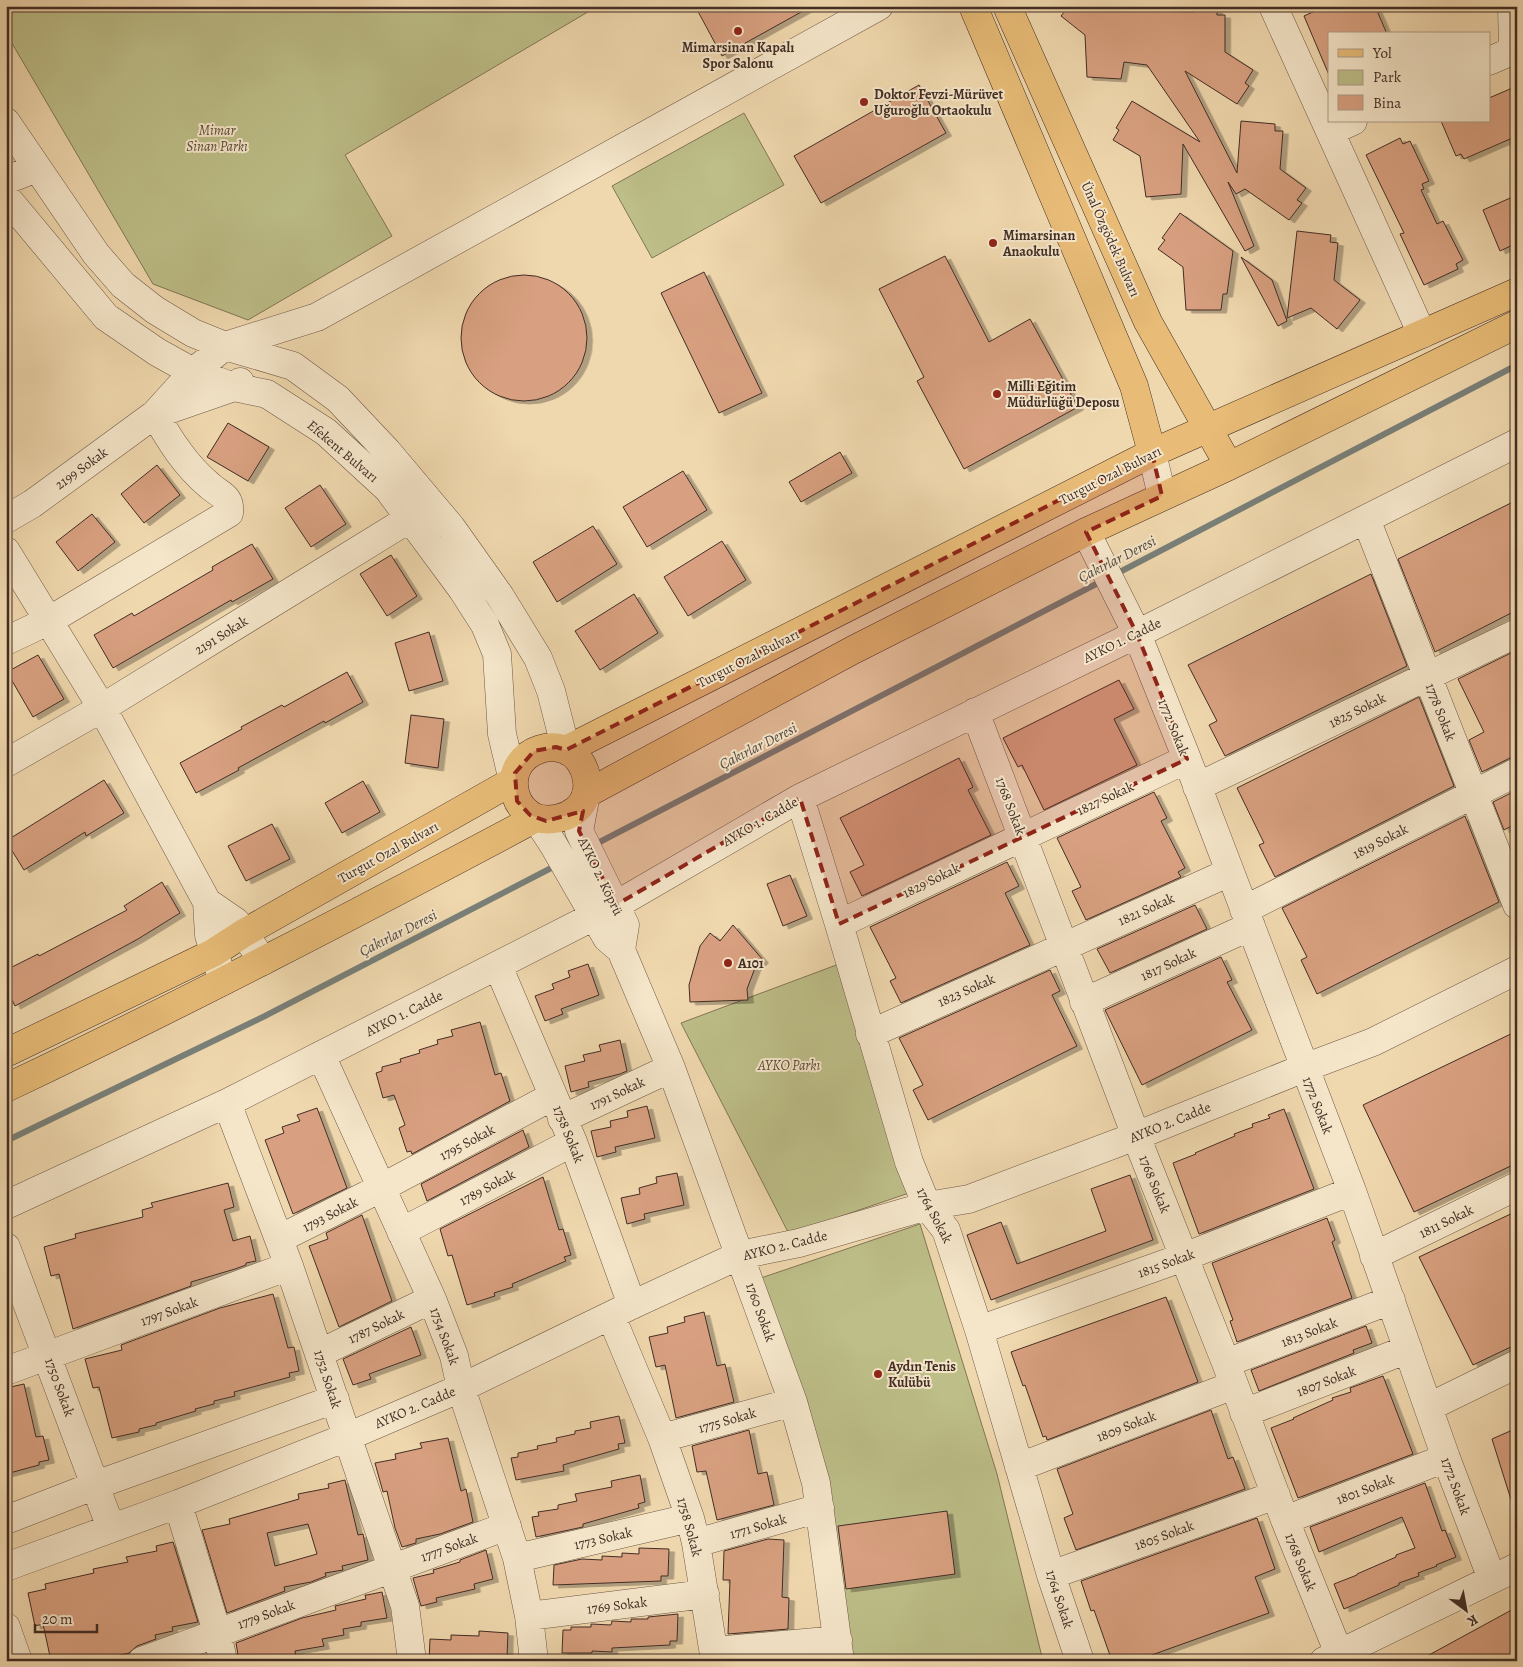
<svg xmlns="http://www.w3.org/2000/svg" width="1523" height="1667" font-family="Alegreya,serif">
  <style>
    .green { fill: #bdbe88; stroke: #807656 }
    .lines { fill: none; stroke-linecap: round; stroke-linejoin: round }
    .stream { stroke: #79807a; stroke-width: 6 }
    .building { fill: #d8a080; stroke: #422d25; fill-rule: evenodd; filter: url(#shadow) }
    .minor-casing { stroke: #6e5847; stroke-width: 29 }
    .major-casing { stroke: #422d25; stroke-width: 29 }
    .minor { stroke: #f5e6ca; stroke-width: 28 }
    .major { stroke: #e8bc77; stroke-width: 28 }
    .marked { fill: #8f2418; fill-opacity: 0.2; stroke: #8f2418; stroke-width: 4; stroke-dasharray: 10 6; stroke-linejoin: round }
    .poi-dot { fill: #8f2418; stroke: #f5e6ca; stroke-width: 2 }
    .labels { text-anchor: middle; stroke-width: 4; stroke-linejoin: round; paint-order: stroke }
    .poi-label { font-size: 14px; font-weight: bold; fill: #422d25; stroke: #f5e6ca; text-anchor: start }
    .park-label { font-size: 14px; font-style: italic; fill: #5b4a39; stroke: #f5e6ca }
    .street-label { font-size: 14px; fill: #422d25; stroke: #f5e6ca }
    .water-label { font-size: 15px; font-style: italic; fill: #544941; stroke: #f5e6ca }
  </style>
  <defs>
    <filter id="shadow"><feDropShadow dx="5.5" dy="3" stdDeviation="0" flood-color="#0004"/></filter>
  </defs>
  <rect width="100%" height="100%" fill="#f0d8ae"/>
  <filter id="stains"><feTurbulence type="fractalNoise" baseFrequency=".004" numOctaves="4"/><feColorMatrix values="0 0 0 0 .2 0 0 0 0 .09 0 0 0 0 .02 0 0 0 .5 -.17"/></filter>
  <radialGradient id="worn" r=".72"><stop offset=".6" stop-color="#630" stop-opacity="0"/><stop offset="1" stop-color="#630" stop-opacity=".3"/></radialGradient>
  <path class="green" d="M6,6H598L345,155L392,236L248,320L153,284L6,33Z
    M744,113L784,185L652,258L612,186Z
    M839,964L909,1193L789,1234L681,1023Z
    M920,1224L997,1474L1043,1661H850L758,1279Z"/>
  <g class="lines">
    <path class="stream" d="M1114,575L1517,365
      M592,846L1102,581
      M6,1141L265,1016L557,865"/>
  </g>
  <path class="building" d="M695,6H812L722,56Z
    M1069,6H1154L1155,11L1194,12V8H1217V15H1225V52L1253,70L1245,83L1249,86L1237,104L1185,71L1237,173L1241,121L1275,124V131H1283L1280,169L1306,188L1297,200L1302,203L1289,220L1245,189L1236,194L1228,182L1254,246L1245,251L1183,144L1181,194L1146,197L1140,156L1113,140L1119,130L1116,128L1132,101L1200,142L1147,65L1124,62L1121,79L1087,77L1085,35L1061,16Z
    M1326,6H1375L1387,34H1329V75L1304,16Z
    M919,85L946,133L821,203L794,156Z
    M1517,86V136L1464,159L1461,154L1456,156L1441,121H1489V98Z
    M1400,138L1403,144L1410,141L1429,181L1422,184L1424,189L1421,190L1437,224L1443,221L1463,260L1456,264L1458,269L1424,285L1400,234L1404,233L1366,155Z
    M1517,195V243L1500,251L1483,210Z
    M1180,213L1233,251L1227,294H1223L1221,310H1186L1183,267L1158,249L1165,240L1162,238Z
    M1297,231L1331,235L1330,242L1338,243L1334,280L1360,300L1337,329L1311,308L1287,318Z
    M945,256L989,342L1030,319L1078,407L964,469L917,381L924,377L879,289Z
    M1241,257L1272,280L1287,321L1278,326Z
    M704,272L762,393L719,413L661,293Z
    M461 338a63 63 0 1 1 126 0a63 63 0 1 1-126 0Z
    M228,423L269,447L248,481L207,457Z
    M840,452L852,473L801,502L789,482Z
    M157,465L180,495L144,523L121,494Z
    M683,471L707,510L647,547L623,507Z
    M320,485L346,524L311,547L285,508Z
    M1517,500V610L1435,652L1398,559Z
    M92,514L115,542L78,571L56,542Z
    M593,526L617,564L557,602L533,562Z
    M722,541L746,580L688,616L664,577Z
    M252,544L273,579L232,602L231,600L113,668L94,635L132,613L134,616L213,570L212,567Z
    M391,555L417,596L387,616L360,574Z
    M1371,574L1407,666L1225,756L1209,725L1217,721L1188,665Z
    M634,594L658,633L600,670L575,631Z
    M429,632L443,681L409,691L395,643Z
    M1517,650V757L1510,758L1482,772L1469,740L1484,732L1458,679Z
    M38,655L64,699L33,717L7,672Z
    M347,672L363,702L325,723L324,721L238,768L239,770L196,793L180,763L242,729L241,727L282,705L284,707Z
    M1119,680L1134,709L1114,719L1137,765L1044,810L1022,765L1018,767L1003,738Z
    M1419,697L1454,786L1275,877L1259,845L1264,843L1237,788Z
    M411,715L444,719L438,768L405,763Z
    M959,758L973,787L968,790L991,835L862,896L850,872L864,865L840,818Z
    M104,780L124,813L86,836L85,832L24,870L6,841Z
    M363,781L380,812L342,833L325,803Z
    M1517,790V823L1504,830L1493,802Z
    M1154,792L1167,818L1161,821L1185,868L1178,872L1181,877L1086,920L1072,891L1081,887L1057,838Z
    M1465,816L1499,902L1317,994L1301,960L1307,957L1282,908Z
    M272,824L290,859L246,881L228,846Z
    M1007,862L1019,886L1005,893L1030,945L901,1003L890,981L896,978L870,927Z
    M790,875L807,916L783,926L767,884Z
    M162,882L180,913L138,939L15,1006L6,988V970L38,954L39,956L127,910L124,906Z
    M1195,905L1207,929L1110,973L1097,949Z
    M733,925L763,960L755,968L747,989L748,1000L690,1002L689,985L700,946L710,933L720,941Z
    M1221,957L1232,980L1227,982L1252,1030L1142,1085L1105,1010Z
    M588,964L599,995L561,1009L563,1014L545,1021L535,996L554,989L552,984L570,977L568,971Z
    M1050,970L1060,991L1052,995L1077,1046L928,1120L913,1090L923,1085L899,1038Z
    M480,1022L495,1075L501,1073L510,1101L412,1154L411,1151L407,1152L399,1128L405,1125L394,1095L383,1098L376,1073L382,1071V1067L401,1062L400,1059L420,1053L419,1050L438,1044L437,1040L453,1036L451,1030Z
    M1517,1031V1163L1414,1212L1363,1105Z
    M620,1040L627,1071L620,1074L588,1082L589,1087L571,1092L565,1066L585,1061L583,1055L601,1051L599,1045Z
    M647,1106L655,1138L615,1147L616,1152L597,1157L591,1131L611,1127L610,1121L628,1117L627,1111Z
    M317,1108L347,1188L293,1214L265,1140L284,1133L282,1127L300,1121L297,1115Z
    M1284,1109L1314,1189L1199,1234L1173,1163L1196,1154L1195,1153L1235,1136L1234,1134L1253,1127L1252,1124L1270,1118L1268,1115Z
    M523,1130L529,1147L427,1201L421,1184Z
    M677,1173L684,1205L644,1214L645,1219L627,1224L621,1198L640,1194L639,1188L657,1183L656,1177Z
    M1130,1175L1153,1240L991,1300L967,1235L1001,1222L1017,1264L1106,1231L1091,1189Z
    M543,1177L559,1230L563,1229L571,1255L564,1257L566,1261L512,1284L513,1287L494,1293L495,1296L467,1305L452,1255L448,1256L440,1229Z
    M228,1183L234,1207L224,1210L233,1241L250,1236L256,1261L246,1263V1265L235,1269L191,1282V1286L73,1329L59,1274L51,1276L44,1247L76,1238L75,1234L143,1217L142,1210L153,1207L151,1203Z
    M1517,1211V1344L1473,1365L1419,1257Z
    M362,1215L392,1301L339,1327L309,1246L328,1239L326,1233Z
    M1327,1218L1335,1240L1332,1242L1352,1298L1237,1342L1230,1321L1233,1320L1212,1263Z
    M273,1294L288,1348L294,1347L299,1371L289,1373L290,1377L234,1392L235,1396L214,1401V1404L195,1409L196,1411L156,1423V1425L139,1429V1432L112,1438L99,1387L93,1388L85,1359L122,1350L121,1345L220,1308Z
    M1166,1297L1198,1382L1047,1440L1046,1436L1043,1437L1025,1385L1023,1386L1011,1352Z
    M704,1312L717,1366L725,1364L734,1402L676,1418L665,1365L656,1367L649,1337L668,1333L667,1327L685,1322L684,1317Z
    M1366,1326L1372,1343L1353,1350L1354,1353L1259,1391L1251,1370Z
    M411,1327L421,1355L369,1374L371,1379L353,1385L343,1359Z
    M1383,1376L1413,1454L1298,1498L1271,1428L1294,1419L1293,1418L1333,1400L1332,1398L1351,1392L1350,1388Z
    M24,1384L36,1437L43,1436L49,1460L39,1462V1465L6,1474V1388Z
    M1211,1410L1228,1459L1233,1457L1245,1489L1076,1550L1064,1518L1073,1514L1057,1469Z
    M619,1416L625,1443L618,1444L619,1449L563,1465L564,1471L516,1480L511,1458L518,1457V1453L538,1449L537,1446L557,1442L556,1438L575,1434V1431L591,1428L590,1422Z
    M1517,1428V1505L1513,1506L1492,1439Z
    M749,1430L758,1474L767,1472L774,1505L717,1520L706,1471L697,1472L692,1446Z
    M448,1438L461,1491L466,1489L473,1522L440,1534L416,1539V1543L402,1547L395,1528L387,1491L383,1492L375,1463L396,1459L395,1454L422,1448L420,1443Z
    M640,1475L645,1502L638,1504L639,1508L583,1524V1527L536,1537L532,1517L539,1516L538,1512L558,1509V1505L577,1501L575,1494L612,1487L611,1481Z
    M345,1480L358,1535L363,1534L368,1560L342,1566L343,1570L325,1573L326,1576L311,1582L284,1587L285,1591L227,1613L202,1530L230,1524L229,1519L299,1499L298,1494L329,1488L328,1484ZM308,1524L317,1554L275,1566L267,1533Z
    M1425,1483L1442,1531L1445,1530L1456,1557L1436,1565L1437,1566L1418,1573L1419,1576L1399,1583V1585L1344,1609L1334,1584L1357,1575V1574L1396,1557V1555L1415,1548L1402,1517L1319,1552L1310,1527Z
    M947,1511L955,1574L846,1589L838,1526Z
    M1257,1518L1275,1569L1255,1577L1269,1613L1135,1661H1112L1094,1610L1091,1611L1081,1581Z
    M768,1539L784,1540L782,1597L789,1598L788,1629L728,1634L730,1580H723L724,1551Z
    M173,1542L198,1622L172,1627L173,1631L155,1635L156,1639L137,1646L129,1653L95,1661H51L43,1624L35,1626L28,1593L46,1589L45,1584L94,1573L93,1569L128,1562L126,1557L157,1551L156,1546Z
    M639,1548L669,1549L668,1576H661V1581L553,1585L554,1565L582,1559L602,1560V1556L622,1557V1553L639,1554Z
    M486,1550L493,1579L474,1584L475,1589L436,1598L437,1602L421,1606L413,1578L434,1573L433,1570L460,1562V1560Z
    M382,1592L387,1618L361,1622V1626L343,1629L344,1635L322,1639L324,1646L295,1651L296,1657L276,1661H239L236,1643L302,1618L336,1610L335,1606L366,1599L365,1595H367Z
    M1517,1607V1658L1511,1661H1418Z
    M678,1614L677,1641H670V1645L612,1648V1652L592,1651V1653H562L563,1630H571V1627H591V1624L611,1625L612,1621L631,1622V1619H648V1617Z
    M479,1631L508,1633L507,1657L487,1656V1661H429L430,1639L451,1640V1635L479,1636Z"/>
  <g class="lines">
    <defs>
      <path id="minor" d="M1273,6L1422,334
        M1512,6L1513,50
        M1489,61L1517,49
        M6,122L96,254L123,285L155,310L193,333L225,346L293,366L338,399L387,451L451,527L500,596L538,658L551,691L566,750
        M1331,131L1353,121
        M6,180L37,168
        M6,197L106,317L157,352L193,372L234,387L267,394L326,432L388,489L462,589L485,625L497,654L502,734L513,781
        M159,413L234,387L240,382
        M1152,453L1162,496
        M6,519L32,504L155,414L193,372L225,346L317,317L879,6
        M1366,519L1517,905
        M1086,532L1137,634L1187,759L1352,1191L1446,1458L1492,1579
        M6,551L102,708L207,902L209,935L223,981
        M6,641L50,620L229,513C231,496 220,495 210,486C186,466 170,441 155,414
        M975,712L1136,1136L1226,1363L1285,1520L1342,1661
        M6,763L102,708L425,509
        M1197,787L1517,633
        M586,794L579,831L625,925L621,950
        M800,798L839,924L909,1162L927,1206L946,1230L979,1330L1051,1575L1080,1661
        M536,818L553,844L607,938L621,950L671,1068L793,1402L816,1483L840,1661
        M207,902L236,922L263,961
        M1244,910L1517,772
        M839,924L1187,759
        M498,966L573,1142L632,1305
        M1084,1002L1251,926
        M870,1034L1230,872
        M321,1055L432,1299L454,1356L461,1388L517,1558L529,1616L534,1661
        M227,1103L289,1266L405,1606L412,1661
        M562,1119L671,1068
        M6,1205L227,1103L616,905L800,798L1137,634L1517,443
        M401,1232L573,1142
        M279,1239L381,1188L553,1096
        M6,1247L111,1528
        M1374,1256L1517,1186
        M611,1316L662,1438L690,1518L696,1543L715,1661
        M979,1330L1184,1257L1352,1191
        M320,1353L432,1299
        M1226,1363L1391,1300
        M6,1371L289,1266
        M1429,1407L1517,1364
        M1244,1413L1408,1349
        M662,1438L793,1402
        M1019,1467L1234,1385
        M178,1504L217,1632L223,1661
        M6,1520L96,1485L335,1399
        M1285,1520L1446,1458
        M696,1543L820,1508
        M517,1558L690,1518
        M6,1567L178,1504L347,1437L461,1388L632,1305L740,1255L799,1243L927,1206L969,1199L1136,1136L1304,1068L1373,1042L1517,970
        M1051,1575L1276,1495
        M529,1616L705,1594
        M6,1627L18,1661
        M714,1651L838,1640
        M142,1661L507,1526
        M1324,1661L1517,1567"/>
      <path id="major" d="M973,6L1134,386L1152,453
        M1007,6L1148,322L1229,466
        M566,750L1152,453L1517,292
        M586,794L853,650L1086,532L1229,466L1517,324
        M6,1053L213,953L244,933L513,781
        M6,1088C185,1003 361,911 536,818C566,825 596,805 585,772C570,727 501,749 516,796C519,806 526,813 536,818"/>
    </defs>
    <use href="#minor" class="minor-casing"/>
    <use href="#major" class="major-casing"/>
    <use href="#minor" class="minor"/>
    <use href="#major" class="major"/>
  </g>
  <path class="marked" d="M1152,453L1162,496L1086,532L1137,634L1187,759L839,924L800,798L616,905L579,831L583,811L546,821L530,815L517,801L515,773L534,751L556,747L566,750Z"/>
  <g class="poi-dot">
    <circle cx="738" cy="31" r="5"/>
    <circle cx="864" cy="102" r="5"/>
    <circle cx="993" cy="243" r="5"/>
    <circle cx="997" cy="394" r="5"/>
    <circle cx="728" cy="963" r="5"/>
    <circle cx="878" cy="1374" r="5"/>
  </g>
  <g class="labels">
    <g class="poi-label">
      <text x="738" y="52" text-anchor="middle">Mimarsinan Kapalı<tspan x="738" dy="16">Spor Salonu</tspan></text>
      <text x="874" y="99">Doktor Fevzi-Mürüvet<tspan x="874" dy="16">Uğuroğlu Ortaokulu</tspan></text>
      <text x="1003" y="240">Mimarsinan<tspan x="1003" dy="16">Anaokulu</tspan></text>
      <text x="1007" y="391">Milli Eğitim<tspan x="1007" dy="16">Müdürlüğü Deposu</tspan></text>
      <text x="738" y="968">A101</text>
      <text x="888" y="1371">Aydın Tenis<tspan x="888" dy="16">Kulübü</tspan></text>
    </g>
    <g class="park-label">
      <text x="217" y="135">Mimar<tspan x="217" dy="16">Sinan Parkı</tspan></text>
      <text x="789" y="1070">AYKO Parkı</text>
    </g>
    <g class="street-label">
      <text transform="translate(1111 239) rotate(66)" y="5">Ünal Özgödek Bulvarı</text>
      <text transform="translate(343 451) rotate(40)" y="5">Efekent Bulvarı</text>
      <text transform="translate(81 468) rotate(-36)" y="5">2199 Sokak</text>
      <text transform="translate(1110 475) rotate(-27)" y="5">Turgut Ozal Bulvarı</text>
      <text transform="translate(221 635) rotate(-32)" y="5">2191 Sokak</text>
      <text transform="translate(1122 640) rotate(-26)" y="5">AYKO 1. Cadde</text>
      <text transform="translate(748 658) rotate(-27)" y="5">Turgut Ozal Bulvarı</text>
      <text transform="translate(1357 710) rotate(-26)" y="5">1825 Sokak</text>
      <text transform="translate(1441 712) rotate(69)" y="5">1778 Sokak</text>
      <text transform="translate(1174 727) rotate(68)" y="5">1772 Sokak</text>
      <text transform="translate(1105 798) rotate(-25)" y="5">1827 Sokak</text>
      <text transform="translate(1011 806) rotate(69)" y="5">1768 Sokak</text>
      <text transform="translate(760 821) rotate(-30)" y="5">AYKO 1. Cadde</text>
      <text transform="translate(1380 841) rotate(-27)" y="5">1819 Sokak</text>
      <text transform="translate(388 852) rotate(-29)" y="5">Turgut Ozal Bulvarı</text>
      <text transform="translate(601 876) rotate(64)" y="5">AYKO 2. Köprü</text>
      <text transform="translate(931 880) rotate(-26)" y="5">1829 Sokak</text>
      <text transform="translate(1146 909) rotate(-24)" y="5">1821 Sokak</text>
      <text transform="translate(1168 964) rotate(-25)" y="5">1817 Sokak</text>
      <text transform="translate(966 990) rotate(-24)" y="5">1823 Sokak</text>
      <text transform="translate(404 1013) rotate(-27)" y="5">AYKO 1. Cadde</text>
      <text transform="translate(617 1093) rotate(-25)" y="5">1791 Sokak</text>
      <text transform="translate(1318 1105) rotate(69)" y="5">1772 Sokak</text>
      <text transform="translate(1170 1122) rotate(-22)" y="5">AYKO 2. Cadde</text>
      <text transform="translate(569 1134) rotate(68)" y="5">1758 Sokak</text>
      <text transform="translate(467 1142) rotate(-28)" y="5">1795 Sokak</text>
      <text transform="translate(1155 1184) rotate(68)" y="5">1768 Sokak</text>
      <text transform="translate(487 1187) rotate(-28)" y="5">1789 Sokak</text>
      <text transform="translate(330 1214) rotate(-27)" y="5">1793 Sokak</text>
      <text transform="translate(935 1215) rotate(62)" y="5">1764 Sokak</text>
      <text transform="translate(1446 1221) rotate(-26)" y="5">1811 Sokak</text>
      <text transform="translate(785 1245) rotate(-14)" y="5">AYKO 2. Cadde</text>
      <text transform="translate(1166 1263) rotate(-20)" y="5">1815 Sokak</text>
      <text transform="translate(169 1311) rotate(-20)" y="5">1797 Sokak</text>
      <text transform="translate(761 1312) rotate(70)" y="5">1760 Sokak</text>
      <text transform="translate(376 1326) rotate(-26)" y="5">1787 Sokak</text>
      <text transform="translate(1309 1332) rotate(-21)" y="5">1813 Sokak</text>
      <text transform="translate(445 1336) rotate(70)" y="5">1754 Sokak</text>
      <text transform="translate(328 1379) rotate(72)" y="5">1752 Sokak</text>
      <text transform="translate(1326 1381) rotate(-21)" y="5">1807 Sokak</text>
      <text transform="translate(60 1387) rotate(70)" y="5">1750 Sokak</text>
      <text transform="translate(415 1407) rotate(-23)" y="5">AYKO 2. Cadde</text>
      <text transform="translate(727 1420) rotate(-16)" y="5">1775 Sokak</text>
      <text transform="translate(1126 1426) rotate(-21)" y="5">1809 Sokak</text>
      <text transform="translate(1456 1486) rotate(70)" y="5">1772 Sokak</text>
      <text transform="translate(1365 1489) rotate(-21)" y="5">1801 Sokak</text>
      <text transform="translate(758 1526) rotate(-16)" y="5">1771 Sokak</text>
      <text transform="translate(690 1527) rotate(75)" y="5">1758 Sokak</text>
      <text transform="translate(1164 1535) rotate(-20)" y="5">1805 Sokak</text>
      <text transform="translate(603 1538) rotate(-13)" y="5">1773 Sokak</text>
      <text transform="translate(449 1547) rotate(-20)" y="5">1777 Sokak</text>
      <text transform="translate(1301 1562) rotate(68)" y="5">1768 Sokak</text>
      <text transform="translate(1060 1599) rotate(72)" y="5">1764 Sokak</text>
      <text transform="translate(617 1605) rotate(-7)" y="5">1769 Sokak</text>
      <text transform="translate(266 1614) rotate(-20)" y="5">1779 Sokak</text>
    </g>
    <g class="water-label">
      <text transform="translate(1117 559) rotate(-27)" y="5">Çakırlar Deresi</text>
      <text transform="translate(758 746) rotate(-27)" y="5">Çakırlar Deresi</text>
      <text transform="translate(398 933) rotate(-27)" y="5">Çakırlar Deresi</text>
    </g>
  </g>
  <rect width="1523" height="1667" fill="none" stroke="#f0d8ae" stroke-width="25"/>
  <rect x="8" y="8" width="1508" height="1652" fill="none" stroke="#422d25" stroke-width="2.5"/>
  <rect x="12" y="12" width="1498" height="1642" fill="none" stroke="#422d25"/>
  <rect x="1328" y="32" width="162" height="90" fill="#f5e6ca" stroke="#ad9c88"/>
  <rect x="1338" y="49" width="25" height="8" fill="#e8bc77" stroke="#ad9c88"/>
  <text x="1373" y="58" font-size="15" fill="#422d25">Yol</text>
  <rect x="1338" y="70" width="25" height="15" fill="#bdbe88" stroke="#ad9c88"/>
  <text x="1373" y="82" font-size="15" fill="#422d25">Park</text>
  <rect x="1338" y="95" width="25" height="15" fill="#d8a080" stroke="#ad9c88"/>
  <text x="1373" y="108" font-size="15" fill="#422d25">Bina</text>
  <g transform="translate(1466 1610) rotate(148)" stroke="#f5e6ca" stroke-width="4" paint-order="stroke">
  <path d="M0-4L9 19L0 12L-9 19Z" fill="#422d25"/>
  <text y="-8" font-size="14" font-weight="bold" text-anchor="middle" fill="#422d25">K</text>
  </g>
  <path d="M35 1624v8h62v-8" fill="none" stroke="#422d25" stroke-width="2.5"/>
  <text x="42" y="1624" font-size="15" fill="#422d25" stroke="#f5e6ca" stroke-width="4" paint-order="stroke">20 m</text>
  <rect width="100%" height="100%" filter="url(#stains)"/>
  <rect width="100%" height="100%" fill="url(#worn)"/>
</svg>
